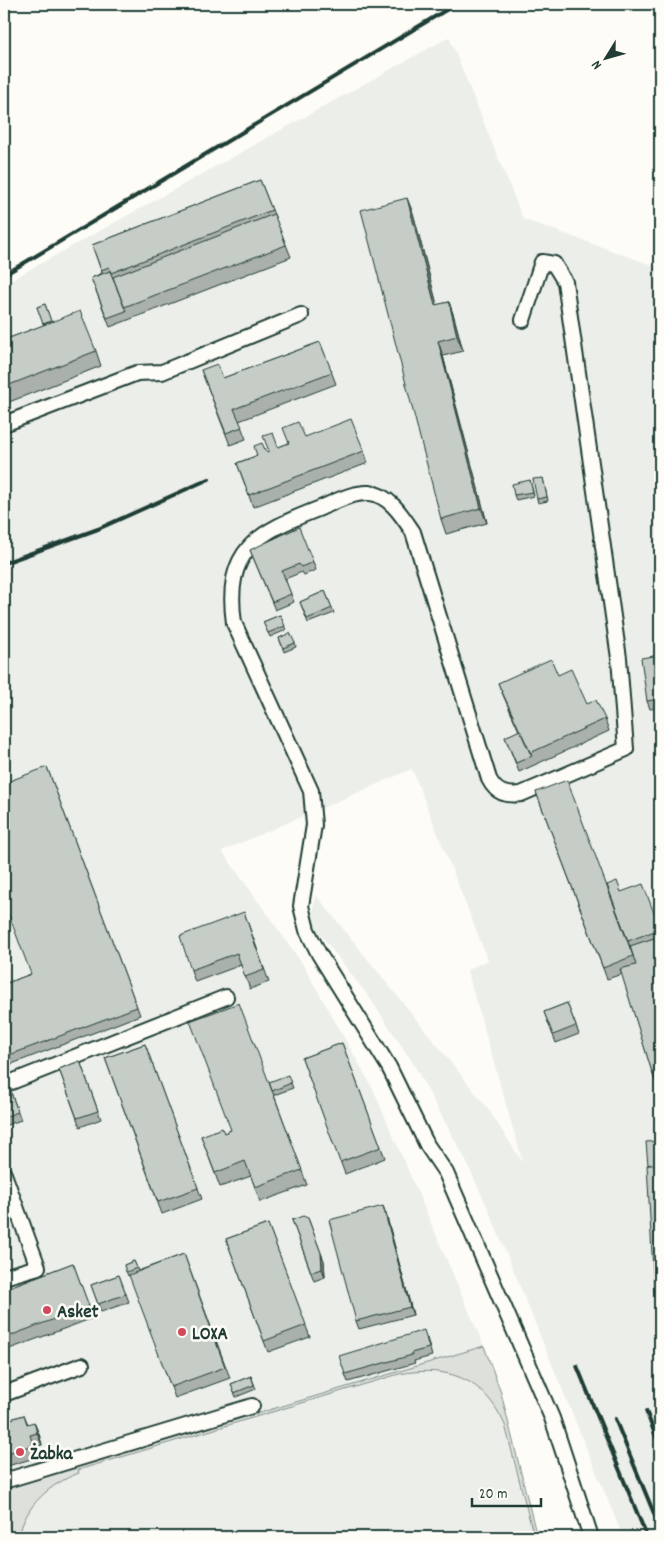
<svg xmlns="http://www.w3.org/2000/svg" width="664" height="1541" font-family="Dekko,sans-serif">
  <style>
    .built { fill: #eceee9 }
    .green { fill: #dde0db; stroke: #7e8e88 }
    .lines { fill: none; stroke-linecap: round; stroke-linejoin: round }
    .service-casing { stroke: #1f3d34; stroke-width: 18 }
    .service { stroke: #fdfcf7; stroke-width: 14 }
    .rail { stroke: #1f3d34; stroke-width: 4 }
    .wall { fill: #aab0ab; stroke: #1f3d34 }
    .shaded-wall { fill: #8b908b; stroke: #1f3d34 }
    .building { fill: #c6cdc7; stroke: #1f3d34 }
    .poi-dot { fill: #d1495b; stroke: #fdfcf7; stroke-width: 2 }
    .labels { text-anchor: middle; stroke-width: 5; stroke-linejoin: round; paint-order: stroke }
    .poi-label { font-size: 19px; font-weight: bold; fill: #1f3d34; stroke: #fdfcf7; text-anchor: start }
  </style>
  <rect width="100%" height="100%" fill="#fdfcf7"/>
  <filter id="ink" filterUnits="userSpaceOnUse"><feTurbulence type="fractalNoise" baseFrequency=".02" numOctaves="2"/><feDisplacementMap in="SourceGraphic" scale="10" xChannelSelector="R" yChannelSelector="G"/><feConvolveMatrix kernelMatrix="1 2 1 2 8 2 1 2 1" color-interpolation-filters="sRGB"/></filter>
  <g filter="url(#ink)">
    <path class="built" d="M449,37L523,219L660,268V1537H623L487,1206L464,1157L413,1063L369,997L310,921L316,895L486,1106L523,1163L467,970L488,960L412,769L222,851L302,963L372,1087L484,1346L501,1393L537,1537H4V284Z"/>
    <path class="green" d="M484,1346L501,1393L537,1537H534L505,1425C484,1378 448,1365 399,1374L78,1470L79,1473C50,1484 25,1505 19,1537H4V1489Z"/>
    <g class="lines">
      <defs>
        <path id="service" d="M523,320L542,262L554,264L565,282L619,658L626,749L521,794C506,796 496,793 489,779L413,532C403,517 389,494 369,493C352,492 333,503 318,509C256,533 224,550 234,623L311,791L314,825L301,906L307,930L319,954L389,1067L427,1145L446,1173L552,1418L591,1537
          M4,424L137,373L162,372L301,315
          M4,1085L226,997
          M4,1174L38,1267L4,1277
          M4,1394L82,1365
          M4,1481L252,1406"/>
      </defs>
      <use href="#service" class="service-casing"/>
      <use href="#service" class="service"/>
      <path class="rail" d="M4,275L456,4
        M4,563L98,529L209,479
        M577,1366L647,1537
        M646,1411L660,1447
        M615,1419L660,1528"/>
    </g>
    <path class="wall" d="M260,180L291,257L110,327L91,278L102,273L92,245Z
      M413,213L437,305L449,302L454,317L463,351L443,356L487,523L446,534L441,519Z
      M45,304L51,322L96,351L101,366L4,404V340L44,325L37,307Z
      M320,342L336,384L239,421L246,439L230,445L201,370L223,378Z
      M305,437L364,451L368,463L253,507L237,463Z
      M543,478L548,501L538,503L537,499Z
      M530,480L534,496L516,500L514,495Z
      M250,550L313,562L316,570L304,575L302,572L285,579L294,602L275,610Z
      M325,591L334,613L308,623L300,602Z
      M280,615L286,630L270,637L263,622Z
      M279,638L295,643L296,647L284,652Z
      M660,655V708L650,709L647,701Z
      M558,675L587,704L605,719L609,731L519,772L505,737L519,731L503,695L498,683Z
      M47,767L140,1015L4,1067V984L31,974Z
      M536,792L633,955L607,885L621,892L660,929V939L655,941L660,957V1082L656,1083L653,1075L622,974L607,979Z
      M244,912L269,982L250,989L241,965L195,982L191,970Z
      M567,1003L579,1034L556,1043L544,1012Z
      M342,1043L385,1158L345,1174L302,1058Z
      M145,1044L202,1199L162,1214L105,1058Z
      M80,1061L101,1119L80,1127L59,1069Z
      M269,1082L291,1083L293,1088L274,1095L307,1185L260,1202L251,1176L220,1187L201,1136L224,1133L231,1130Z
      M9,1087L21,1120L4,1126V1089Z
      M386,1214L413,1315L359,1329L356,1321Z
      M308,1218L324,1261L325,1277L314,1281L292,1220Z
      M268,1224L310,1337L268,1352L226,1239Z
      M184,1254L230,1378L175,1398L130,1275L128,1276L124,1265L134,1261L138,1271Z
      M73,1263L93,1318L4,1351V1289Z
      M119,1275L129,1302L101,1312L91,1285Z
      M427,1338L432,1356L414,1361L415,1363L348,1382L345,1374Z
      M251,1376L256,1389L236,1397L231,1384Z
      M24,1415L28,1424L39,1434L42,1445L35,1447L38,1457L4,1467V1421Z"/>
    <path class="shaded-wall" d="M407,198L413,213L441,320L435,305Z
      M449,302L454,317L463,351L457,336Z
      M438,341L443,356L487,523L481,508Z
      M658,1141L660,1146V1166Z
      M383,1206L386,1214L413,1315L410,1307Z
      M321,1253L324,1261L325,1277L322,1269Z
      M34,1422L39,1434L42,1445L37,1433Z"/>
    <path class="building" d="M260,180L272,210L111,273L109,267L101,270L92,245Z
      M407,198L435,305L449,302L457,336L438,341L481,508L441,519L361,210Z
      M274,214L286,245L124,307L113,277Z
      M110,271L126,311L107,318L91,278Z
      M45,304L51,321L43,324L37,307Z
      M80,311L96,351L4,387V340Z
      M320,342L332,372L234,409L242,427L226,433L201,370L217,364L223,378Z
      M351,419L364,451L249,495L237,463L257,456L254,446L262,443L266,452L269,451L263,436L273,433L278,447L289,443L283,428L298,422L305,437Z
      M543,478L547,497L537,499L533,479Z
      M530,480L533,492L514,495L512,484Z
      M299,527L313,562L301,567L299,564L282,571L291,594L272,602L250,550Z
      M325,591L332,608L307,619L300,602Z
      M280,615L285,626L268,633L263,622Z
      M290,633L295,643L283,648L279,638Z
      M660,655V699L647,701L641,658Z
      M551,659L558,675L571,669L587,704L596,700L605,719L530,753L498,683Z
      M520,730L532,756L516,763L505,737Z
      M47,767L137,1007L4,1057V984L31,974L4,902V783Z
      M567,780L633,956L603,968L536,792Z
      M617,881L621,892L643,884L660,929L628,941L607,885Z
      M244,912L264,970L245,977L237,953L191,970L180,936Z
      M654,938L660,958V1072L653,1075L620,969L636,965L630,946Z
      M239,1003L302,1170L255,1187L245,1161L215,1173L201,1136L222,1128L224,1133L231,1130L190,1021Z
      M567,1003L576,1026L553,1035L544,1012Z
      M342,1043L381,1147L340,1162L302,1058Z
      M145,1044L198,1188L158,1202L105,1058Z
      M80,1061L98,1111L77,1118L59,1069Z
      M288,1075L291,1083L272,1091L269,1082Z
      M9,1087L18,1112L4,1117V1089Z
      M658,1141L660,1164L648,1165L646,1142Z
      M660,1164V1364L658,1360L647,1165Z
      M383,1206L410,1307L356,1321L329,1220Z
      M303,1216L308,1218L321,1253L322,1269L311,1272L292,1220Z
      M268,1224L306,1325L264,1341L226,1239Z
      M184,1254L225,1367L171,1387L129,1275Z
      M134,1261L137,1268L126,1272L124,1265Z
      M73,1263L89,1306L4,1338V1289Z
      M119,1275L126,1294L98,1304L91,1285Z
      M424,1330L429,1348L411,1353L412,1355L345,1374L339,1356Z
      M251,1376L254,1385L234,1393L231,1384Z
      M24,1415L27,1424L34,1422L37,1433L30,1435L33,1445L4,1454V1421Z"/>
  </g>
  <g class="poi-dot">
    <circle cx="47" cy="1310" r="5"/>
    <circle cx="182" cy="1332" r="5"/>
    <circle cx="20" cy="1452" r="5"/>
  </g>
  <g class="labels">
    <g class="poi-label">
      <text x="57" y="1317">Asket</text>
      <text x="192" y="1339">LOXA</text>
      <text x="30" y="1459">Żabka</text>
    </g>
  </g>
  <rect width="664" height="1541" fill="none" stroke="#fdfcf7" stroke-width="20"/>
  <rect x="10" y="10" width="644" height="1521" fill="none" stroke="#1f3d34" stroke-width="2" filter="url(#ink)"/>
  <g transform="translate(606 58) rotate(233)" stroke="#fdfcf7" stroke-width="4" paint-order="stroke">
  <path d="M0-4L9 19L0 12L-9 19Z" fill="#1f3d34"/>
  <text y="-8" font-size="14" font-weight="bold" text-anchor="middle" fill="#1f3d34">N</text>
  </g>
  <path d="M472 1498v8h69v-8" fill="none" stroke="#1f3d34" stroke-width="2.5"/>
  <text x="479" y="1498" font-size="15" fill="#1f3d34" stroke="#fdfcf7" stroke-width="4" paint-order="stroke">20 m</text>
</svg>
